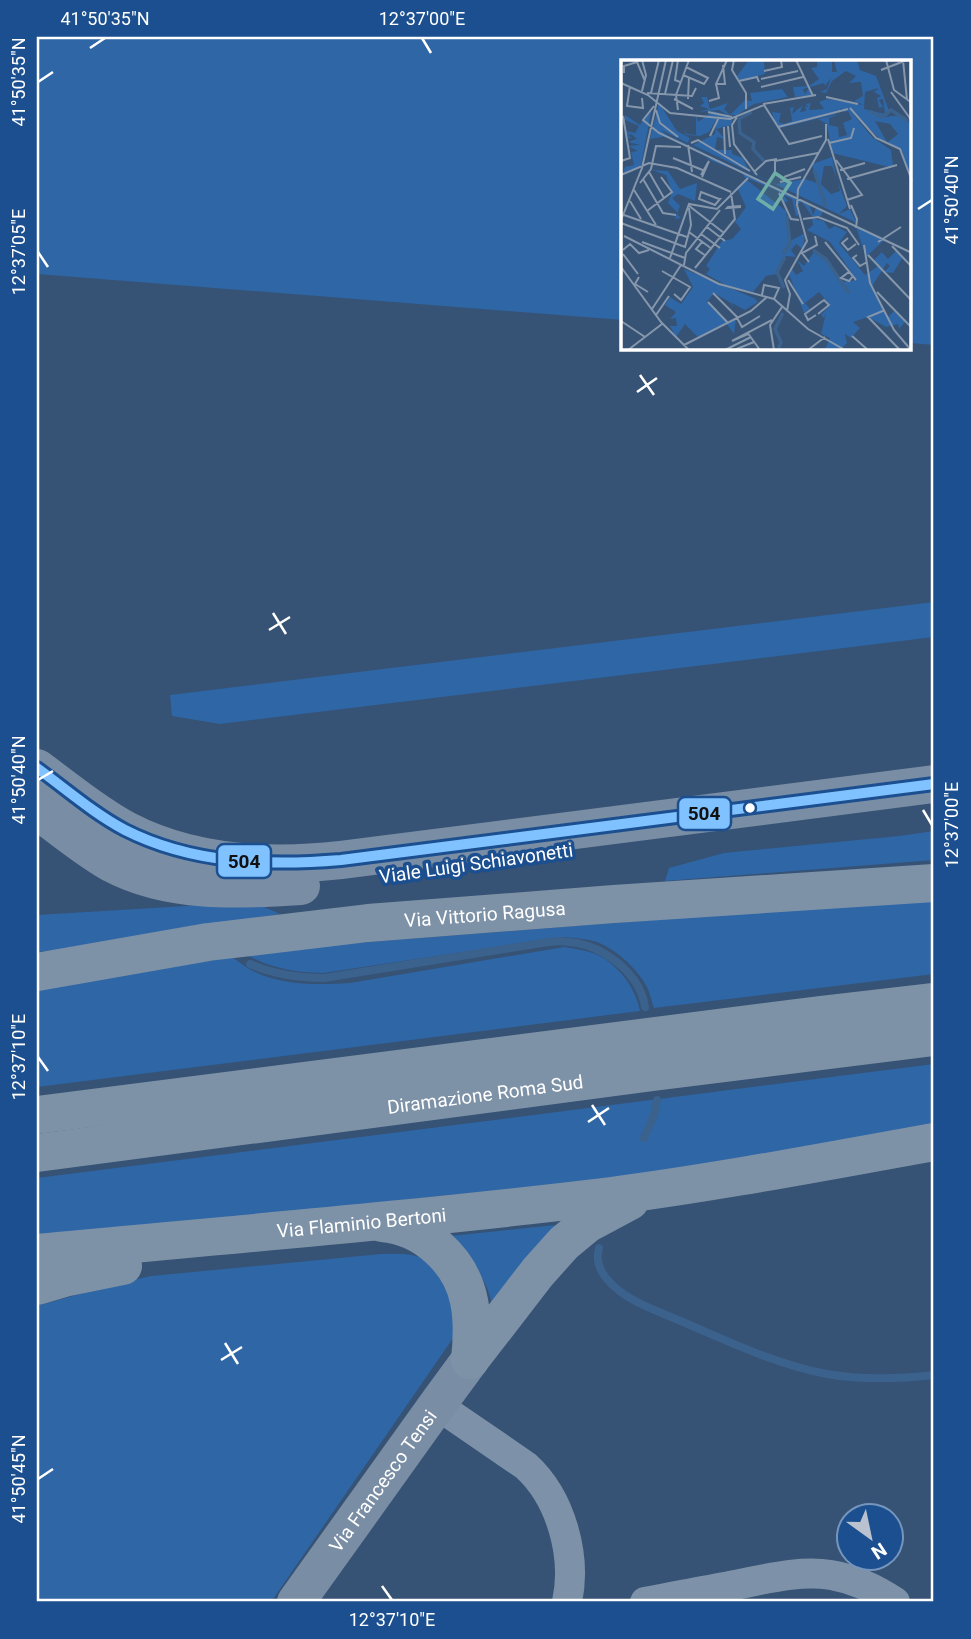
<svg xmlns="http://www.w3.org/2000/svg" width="971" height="1639" font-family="Roboto,sans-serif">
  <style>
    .green { fill: #2f66a5 }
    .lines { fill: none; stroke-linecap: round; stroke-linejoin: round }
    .stream { stroke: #3b618d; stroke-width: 8 }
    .street { stroke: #7d92a8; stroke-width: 30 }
    .secondary { stroke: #798da4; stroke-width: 38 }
    .highway { stroke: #7e92a7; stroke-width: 38 }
    .bus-1-casing { stroke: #1b4f8f; stroke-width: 16 }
    .bus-1 { stroke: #80c2ff; stroke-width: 10 }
    .ticks { fill: none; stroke: #fff; stroke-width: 2.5 }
    .bus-dot { fill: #fff; stroke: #1b4f8f; stroke-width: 2.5 }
    .labels { text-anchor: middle; stroke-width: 7; stroke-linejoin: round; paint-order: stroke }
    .street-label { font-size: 19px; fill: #fff; stroke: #1b4f8f }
    .inset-river { fill: none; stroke: #3b618d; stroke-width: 3.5 }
    .inset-road { fill: none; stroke: #8697ac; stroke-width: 2 }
    .view { fill: #6fada8; fill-opacity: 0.15; stroke: #6fada8; stroke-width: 3.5 }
    .inset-edge { fill: none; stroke: #fff; stroke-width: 3.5 }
    .line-badge { stroke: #1b4f8f; stroke-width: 2.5 }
    .pale-badge-label { font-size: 19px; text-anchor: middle; font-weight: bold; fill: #111 }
    .neatline { fill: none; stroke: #fff; stroke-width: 2.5 }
    .ticks-label { font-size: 18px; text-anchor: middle; fill: #fff }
  </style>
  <rect width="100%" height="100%" fill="#365274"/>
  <path class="green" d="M37,37H934V345L910,343V61H623V320L37,274Z
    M934,602V637L220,724L172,716L170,695Z
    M934,831V860L665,881L669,868L724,853L899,836Z
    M934,898V974L654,1008C651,999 649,989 644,982C634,966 615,949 597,942C587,939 575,938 564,937L323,973C292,972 269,968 242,952Z
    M252,902L280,914L57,950L37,952V915Z
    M564,947C577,949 591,951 602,957C621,969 636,989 640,1011L37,1087V988L232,957C238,961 244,966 251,970C281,986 317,985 350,983Z
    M934,1064V1125L736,1160L579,1182L37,1237V1178Z
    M575,1223L492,1304C484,1269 466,1259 441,1237Z
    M381,1254C412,1253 417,1254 444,1269L458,1331L271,1602H37V1306L111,1285L151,1276Z"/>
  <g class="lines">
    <path class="stream" d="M250,964C275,975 298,978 324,978L536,944C547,942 558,940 569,942C603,945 640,973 645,1007
      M644,1138L654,1115L657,1100
      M599,1248C596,1259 598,1268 606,1278C626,1303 662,1312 690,1325C734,1344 779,1365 827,1374C861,1380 899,1379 934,1375"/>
    <path class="street" d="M437,1405L526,1466C561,1498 577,1556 567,1602
      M645,1602C675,1596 705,1591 735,1585C766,1579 799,1570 831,1575C854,1579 876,1589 895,1602"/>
    <g class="secondary">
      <path d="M37,768C66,789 94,813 126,830C191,864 269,868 341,860L934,784"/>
      <path d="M37,810C61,828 85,848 111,863C169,894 238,890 301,886"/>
      <path id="s1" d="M296,1602L437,1405L470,1360"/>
    </g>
    <g class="highway">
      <path id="s2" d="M37,972L208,942L368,923L614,904L934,883"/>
      <path d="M37,1115L820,1015L934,1002"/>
      <path id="s3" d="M37,1153L653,1072L934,1037"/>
      <path d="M382,1223C423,1226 461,1260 469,1301C473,1320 472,1341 470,1360"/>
      <path id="s4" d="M37,1253C228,1235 420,1219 611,1196C719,1182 827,1161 934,1142"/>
      <path d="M37,1286L64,1278L123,1266"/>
      <path d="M470,1360L538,1272L564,1243L587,1224L630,1201"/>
    </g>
    <defs>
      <path id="bus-1" d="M37,768C66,789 93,813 125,830C192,864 268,866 341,860L934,784"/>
    </defs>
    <use href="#bus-1" class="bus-1-casing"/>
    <use href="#bus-1" class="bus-1"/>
  </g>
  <path class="ticks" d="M422,38L431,53M90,48L105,38M38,82L53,72M918,209L932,200M38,252L48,267M640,375L654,395M637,392L657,378M273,613L286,634M269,630L290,617M38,780L53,771M923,810L932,825M38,1057L48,1071M592,1105L605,1125M588,1122L609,1108M225,1343L238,1364M221,1360L242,1347M38,1479L53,1469M382,1586L392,1600"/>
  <circle class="bus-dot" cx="750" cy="808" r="6"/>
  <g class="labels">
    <g class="street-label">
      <text transform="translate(476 863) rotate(-8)" y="7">Viale Luigi Schiavonetti</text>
      <text dy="7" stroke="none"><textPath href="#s2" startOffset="452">Via Vittorio Ragusa</textPath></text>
      <text dy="7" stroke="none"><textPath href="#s3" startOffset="452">Diramazione Roma Sud</textPath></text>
      <text dy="7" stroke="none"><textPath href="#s4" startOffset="326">Via Flaminio Bertoni</textPath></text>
      <text dy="7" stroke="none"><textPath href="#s1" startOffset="149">Via Francesco Tensi</textPath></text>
    </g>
  </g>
  <g transform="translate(621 60)">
    <rect width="290" height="290" fill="#365274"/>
    <path d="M128,0H143L144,14L119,21L116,16ZM211,0V12H216L213,0H236L239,10L255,16L269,53L265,57L279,55L290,64V119L281,91L267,82L277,74L269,64L254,61L266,82L260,80L228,49L251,77L270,90L272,105L268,107L211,93L206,64L197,59L220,54L208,58V65L217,67L218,77L223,76L226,75L222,63L231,59L226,49L225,53L220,48L219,53L214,50L215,54L159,68L153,61L151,52L160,53L158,62L163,64L171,61L169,48L173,47L171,54L182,45L179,52L185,51L184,46L188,47L184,44L190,43L188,50L203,49L198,42L206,39L243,45L233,41L242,36L240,22L228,23L235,16L225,11L211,21L205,33L199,32L206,29L210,18L204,26L203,23L182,29L184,34L188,28L193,35L174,37L172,27L188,26L198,19L190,8L196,7V1ZM258,28L253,32L260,36L256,38L258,48L262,47L258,40L262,39L264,54L243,49L244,32ZM161,29L167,37L133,44L116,55H107L98,50L78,52L88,49L79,46L83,43L80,37H86L89,49L107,43L103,49L109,55L124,40L131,41L129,33ZM38,43L56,71L69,78L67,83L40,70L46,75L68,85L82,92L85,98L98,100L262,179V181L245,197L235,167L202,151L200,156H191L181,142L189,146L192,155L195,148L181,141L176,145L174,138L175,147L180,154L175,156L171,139L162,135L167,141L164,143L157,131L123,117L122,113L91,101L85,98L79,91L46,76L29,79ZM31,47L20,106L2,113L4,107L13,105L10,92L17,91L7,86L19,85L7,82L16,79L10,74L7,76L12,78H7L6,71L14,73L18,66L4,60V55L19,65ZM92,51L112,57L110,65L95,69L104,79L96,77L94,90H111V94L122,98L128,111L155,124L184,119L196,123L191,104L211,97L216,119L211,106H203L200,124L210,134L219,131L217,122L226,146L218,154L229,149L236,163L72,85L94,74L96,58L88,72L79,76L65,75L63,69L66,74L75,75V54L77,62ZM31,110L47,111L59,129L76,123L74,141L57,134L51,138L59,146L56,154L60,158L54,159L56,152L47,143L51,132L45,115ZM126,120L165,151L169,181L184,173L182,189L175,184L170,190L175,197L165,196L156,214L145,216L132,232L106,226L85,214L89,209L85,206L101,181L111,179L120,169L114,162L125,147L116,127ZM191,158L203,161L208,169L214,166L226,172L218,183L244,215L257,206L252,201L261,192L267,199L275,191L282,197L272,213L263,212L269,206L266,203L251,226L267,257L273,251L284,262L278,269L277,264L265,267L247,257L232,262L239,268L230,278L224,274L226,283L221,288L204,289L209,278L200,274L205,253L203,258L200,255L209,245L198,232L184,243L189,249L183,253L168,214L171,209L175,215L182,211L176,200L183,206L193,192L205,199L220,222L236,220L209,182L186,170L192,165ZM63,209L133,238L137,242L124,250L111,243L112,249L110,243L93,233L86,242L107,262L115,259L113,274L105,263L77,277L64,264L55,277L49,266H56L55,258L49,259L55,252L44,245L49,237L60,244L72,227Z" fill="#2f66a5" fill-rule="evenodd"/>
    <path class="inset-river" d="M249,51L261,57L270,50L287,61M131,52L118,59L119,73L133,82L132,89L143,101M193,110L205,147M192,190L205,199L228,233M162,194L169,184L166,156M163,228L156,212L164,197M157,290L160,282L154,269L162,253"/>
    <path class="inset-road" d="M21,0L25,15L21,31M57,0L54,20L59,22M113,0L111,10L125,33V49M175,0L192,36M265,0L273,30L291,43M282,0L286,40M260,10L286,0M143,11L161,7L160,0M3,13V6L16,2L24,21M62,15L83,24L87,18L65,7M140,19L177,11M118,21L136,17L138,22M0,23L27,35L49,53L109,59L143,45L168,84L201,76M95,24H104L102,5M9,26L6,46L22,48L21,38M140,27L182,17M270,32L291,61M26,33L71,36L75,28M30,33L38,0M44,34L52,0M205,37L237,44M53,39L72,49M67,39L68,17M88,41L98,38L95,24L106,0M142,44L195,35M33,46L22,60L38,73L291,193M229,48L255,78L279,89L291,121M35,50L39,63L57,77M57,50L55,35L68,0M87,52L111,57M116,57L111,65L113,84L136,115M107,66L109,87M103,67L104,94M157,67L227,49M89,76L98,57M207,79L229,149M70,83L77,80L129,111M208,83L230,78L233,68M67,85L71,112M52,98L84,111M215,100L241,135L226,140M0,101L9,98L2,56L3,61M219,110L244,103M28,112L43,138M133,112L145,101L156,99M0,115L28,103L56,108L110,132M80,115L88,101L81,117M160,117L154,113V101L197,93M163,117L184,109M22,119L42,153L55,155M226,119L276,105M159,122L180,117M19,123L30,109L35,86L60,87M13,130L35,165M80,132L98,139H99L94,145L78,139ZM110,133L114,160M158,133L170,159L178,160M9,141L20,159M67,145L103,173M230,145L236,159L235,168M119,146V147L106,148L107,147ZM26,151L51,132L40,117M3,155L66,177M182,159L197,157L226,168L238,185M0,160L21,108L45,0M0,163L64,187L70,165L68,148M86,167L104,181M68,172L91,189M80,174L99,188M3,176L98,224L153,239L187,269L224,290M227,178L221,183L227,190L235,184M21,182L64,198M81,182L75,189L85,196M204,182L235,220M257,182L280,167M243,185L249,223L273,270L290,290M271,186L291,207M2,190L9,184L18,193L28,190M2,194L17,214M236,195L232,198L239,206L246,202M247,195L291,241M49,198L68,144L96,149L127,118M188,202L181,193L196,185L194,176M63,205L65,193L99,150M0,207L40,262L68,290M74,208L114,159M41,211L69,227L60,240L53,234M229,211L220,218L228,221L232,216M18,217L14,224L27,232M167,220L182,244M256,232L291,268M92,233L117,258M141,235L143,225L158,228L153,239M87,242L107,263M31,249L60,205M264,250L247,257L279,290M166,251L169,234L164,220L186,181L176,145L177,129L205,80V64M35,255L48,236M195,255L187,260L184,254L203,240L208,245L197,254M116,258L121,267L139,256M0,261L24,277M126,272L139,290M127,274L111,281L151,260M231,276L247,290M63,285L130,251L146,237M7,290L41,264M104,290L130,277M113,290L133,282M153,290L149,265L161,247M187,290L204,277"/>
    <path class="view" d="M154,113L169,123L152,149L137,139Z"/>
    <rect width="290" height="290" class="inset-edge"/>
  </g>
  <g class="line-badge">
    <rect x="678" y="797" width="53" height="33" rx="7" fill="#80c2ff"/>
    <rect x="217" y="844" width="54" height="34" rx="7" fill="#80c2ff"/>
  </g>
  <g class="pale-badge-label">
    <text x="704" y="820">504</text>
    <text x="244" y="868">504</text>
  </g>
  <rect width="971" height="1639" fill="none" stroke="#1b4f8f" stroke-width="77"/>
  <g transform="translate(870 1537) rotate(147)"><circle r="33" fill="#1b4f8f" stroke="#7695bc" stroke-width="2"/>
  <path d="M0-5L12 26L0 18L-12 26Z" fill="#b9c2ce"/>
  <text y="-10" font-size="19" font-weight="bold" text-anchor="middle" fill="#ffffff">N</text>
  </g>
  <rect x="38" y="38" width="894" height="1562" class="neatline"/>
  <g class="ticks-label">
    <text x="105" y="25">41°50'35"N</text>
    <text x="422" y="25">12°37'00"E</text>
    <text transform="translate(19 82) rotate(-90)" y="6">41°50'35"N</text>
    <text transform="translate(952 200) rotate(-90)" y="6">41°50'40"N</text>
    <text transform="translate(19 252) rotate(-90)" y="6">12°37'05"E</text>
    <text transform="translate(19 780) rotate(-90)" y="6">41°50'40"N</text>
    <text transform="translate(952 825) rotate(-90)" y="6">12°37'00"E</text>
    <text transform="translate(19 1057) rotate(-90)" y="6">12°37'10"E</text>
    <text transform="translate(19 1479) rotate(-90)" y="6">41°50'45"N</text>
    <text x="392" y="1626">12°37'10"E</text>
  </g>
</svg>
